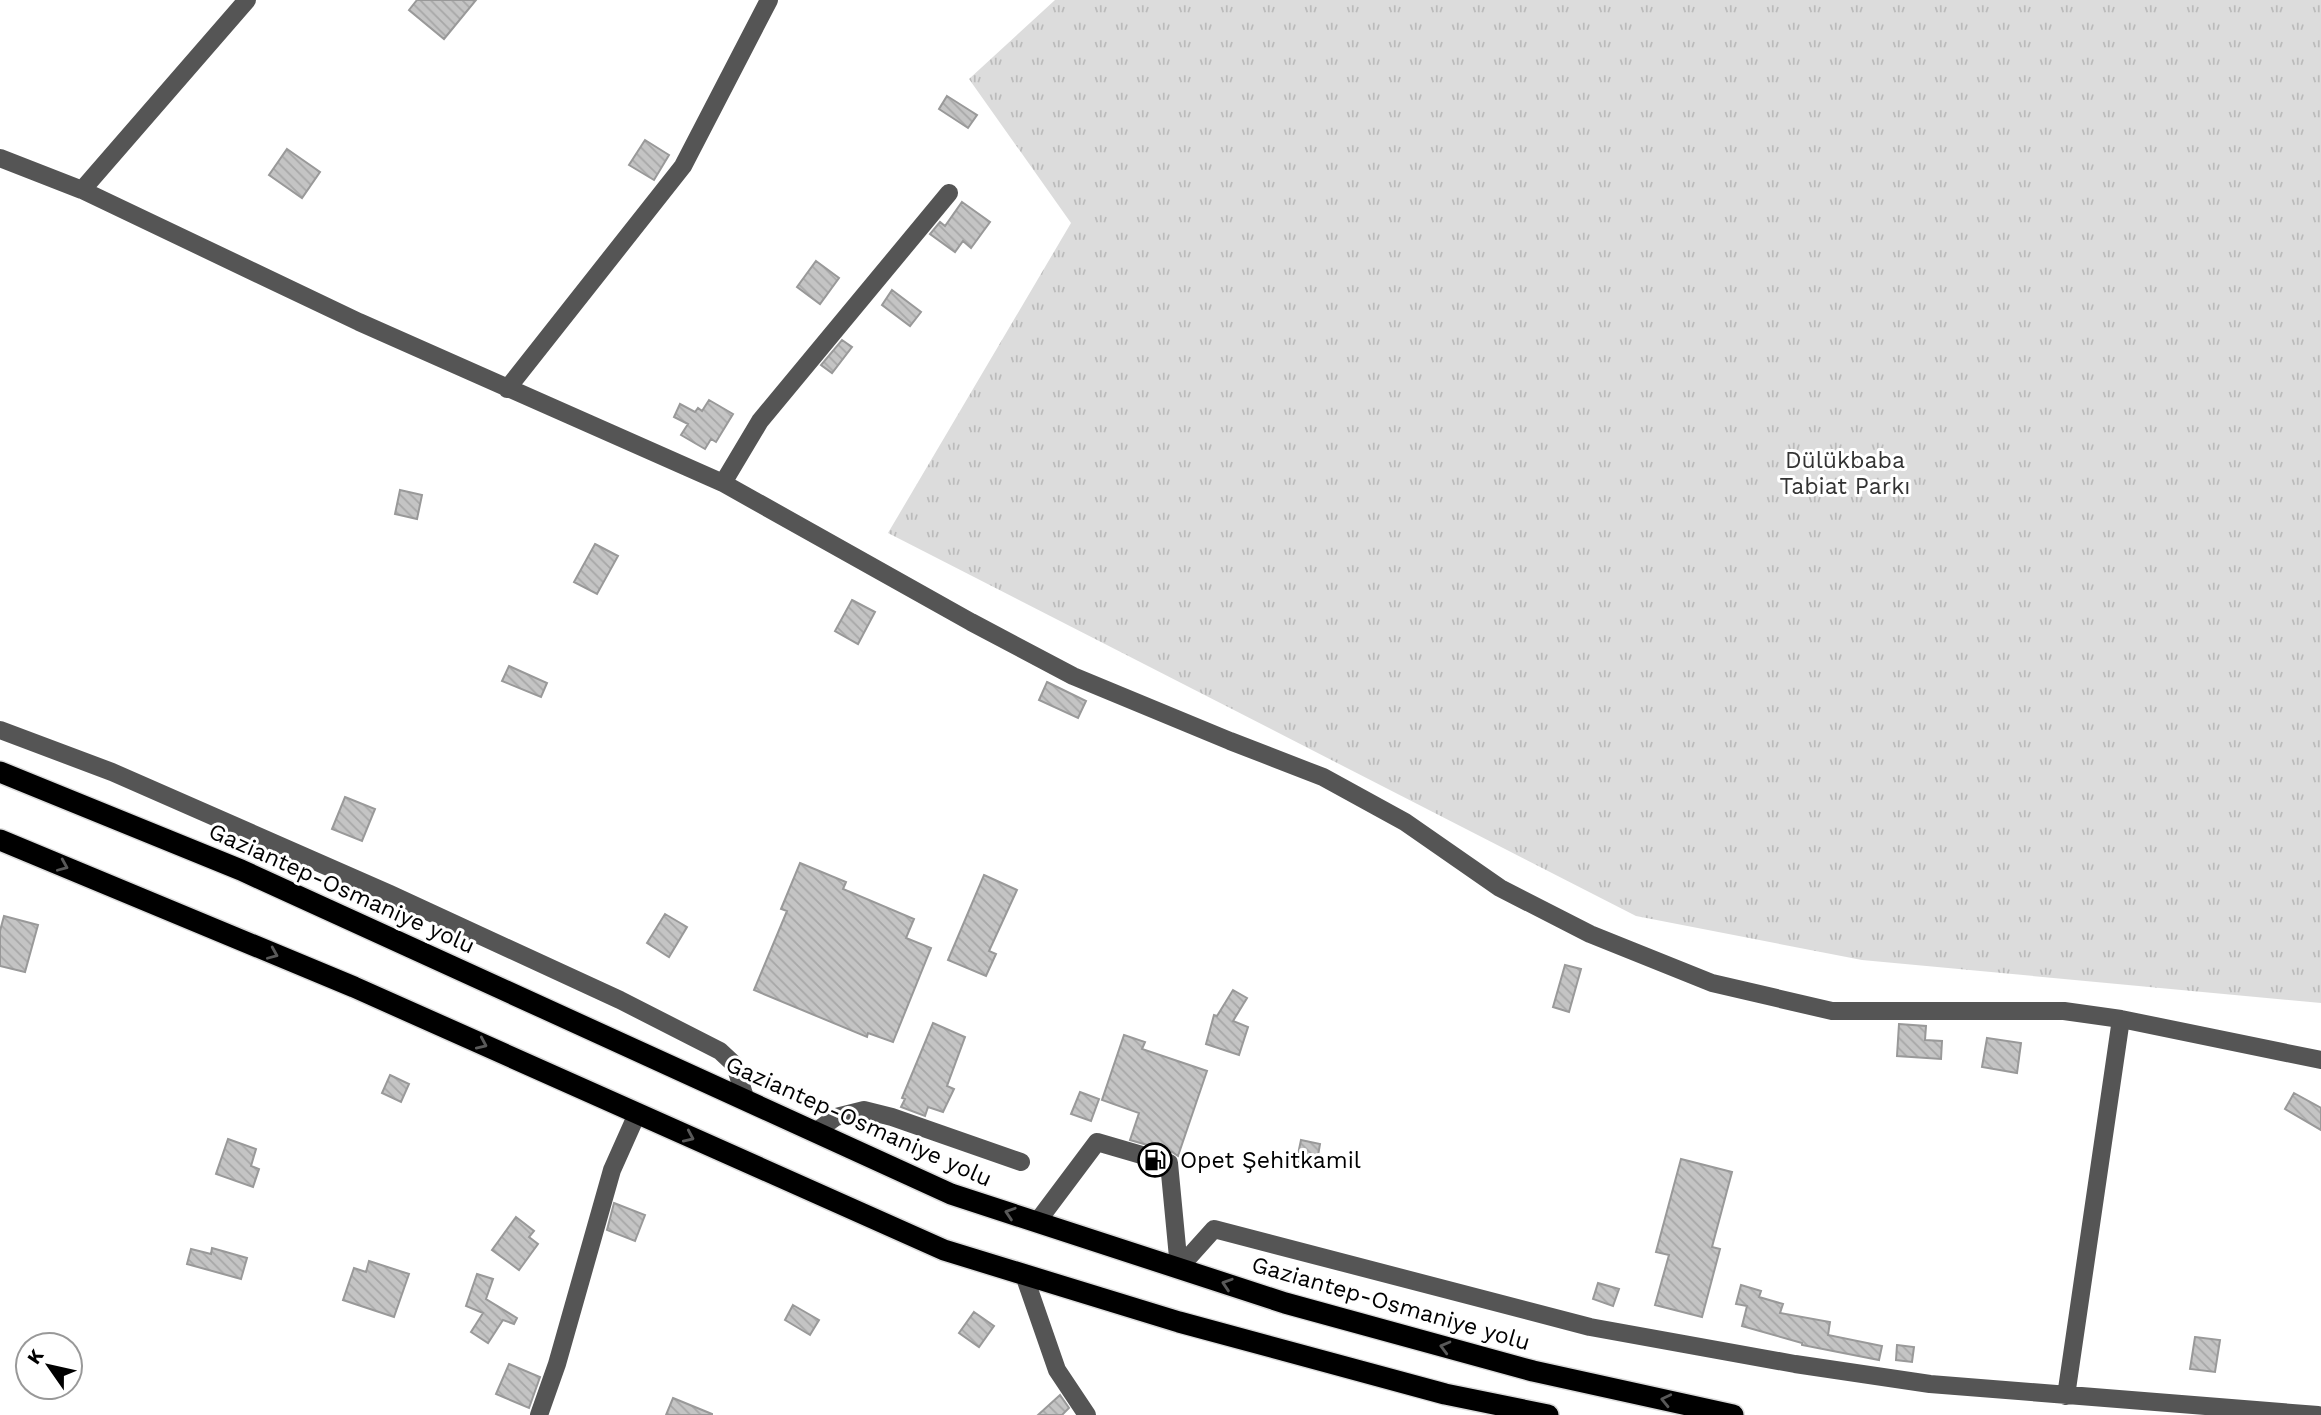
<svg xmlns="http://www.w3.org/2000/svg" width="2321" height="1415" font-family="'Work Sans',sans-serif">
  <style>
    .park { fill: url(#park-tufts) }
    .building { fill: url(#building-back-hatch); stroke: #999; stroke-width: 2 }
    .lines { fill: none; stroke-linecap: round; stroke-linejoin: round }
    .highway-casing { stroke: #dbdbdb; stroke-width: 24 }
    .minor { stroke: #555; stroke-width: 18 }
    .highway { stroke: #000; stroke-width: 21 }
    .oneway { stroke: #595959 }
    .labels { text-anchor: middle; stroke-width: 6; stroke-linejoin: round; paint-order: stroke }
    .park-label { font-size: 23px; fill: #333; stroke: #fff }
    .street-label { font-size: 23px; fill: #000; stroke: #fff }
    .poi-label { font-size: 23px; fill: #000; stroke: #fff; text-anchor: start }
  </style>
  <defs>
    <pattern id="park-tufts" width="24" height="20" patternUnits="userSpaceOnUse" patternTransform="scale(1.75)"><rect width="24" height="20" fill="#dcdcdc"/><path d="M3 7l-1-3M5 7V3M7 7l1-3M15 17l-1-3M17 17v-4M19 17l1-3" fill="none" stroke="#bbb"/></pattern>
    <pattern id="building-back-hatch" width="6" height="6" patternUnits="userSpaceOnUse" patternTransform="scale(1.75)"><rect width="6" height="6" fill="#c4c4c4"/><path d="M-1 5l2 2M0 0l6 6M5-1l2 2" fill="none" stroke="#a7a7a7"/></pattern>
  </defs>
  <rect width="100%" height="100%" fill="#fff"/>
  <path class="park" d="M1055,0H2321V1003L1862,960L1636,916L888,533L1071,223L969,79Z"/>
  <path class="building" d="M417,0H476L444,39L409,10Z
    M947,96L977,115L968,128L939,109Z
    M645,140L669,155L654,180L629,165Z
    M287,149L320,172L302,198L269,175Z
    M962,202L990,222L971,248L963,241L955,252L930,234L940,222L945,226Z
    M816,261L839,278L820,304L797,287Z
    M892,290L921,312L910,326L882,305Z
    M842,340L852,347L832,373L821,365Z
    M709,400L733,414L716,442L711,439L705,449L681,435L688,424L674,417L680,404L695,412L698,408L702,411Z
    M400,490L422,495L417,519L395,514Z
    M595,544L618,556L597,594L574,582Z
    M852,600L875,612L858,644L835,631Z
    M509,666L547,683L541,697L502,681Z
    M1047,682L1086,701L1078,718L1039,700Z
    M345,797L375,809L362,841L332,829Z
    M800,863L846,882L843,889L914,919L906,938L931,948L893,1042L868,1033L867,1037L754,990L787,911L781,909Z
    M984,875L1017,890L989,951L996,954L986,976L948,960Z
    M665,914L687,927L669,957L647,943Z
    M4,916L38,925L25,972L0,966V931Z
    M1565,965L1581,969L1569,1012L1553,1007Z
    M1233,990L1247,998L1233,1021L1248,1027L1239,1055L1206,1044L1214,1015L1217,1016Z
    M933,1023L965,1037L947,1086L954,1089L943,1112L928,1107L925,1116L901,1107L905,1099L902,1098Z
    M1899,1024L1926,1026L1925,1040L1942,1041L1941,1059L1897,1056Z
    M1124,1035L1145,1042L1142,1049L1207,1071L1178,1156L1172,1152L1130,1140L1139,1113L1102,1100Z
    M1987,1038L2021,1043L2017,1073L1982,1067Z
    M390,1075L409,1084L401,1102L382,1093Z
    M1080,1092L1099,1099L1091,1121L1071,1114Z
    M2294,1093L2321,1108V1130L2285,1109Z
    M228,1139L256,1149L251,1166L259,1169L253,1187L216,1174Z
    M1301,1140L1320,1144L1316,1167L1296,1164Z
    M1681,1159L1732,1172L1712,1247L1720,1249L1702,1317L1655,1305L1669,1255L1656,1252Z
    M614,1203L645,1215L635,1241L607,1230Z
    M516,1217L534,1231L529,1237L538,1244L519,1270L492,1250Z
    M212,1248L247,1258L241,1279L187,1264L191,1249L211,1254Z
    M369,1261L409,1274L394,1317L343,1300L354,1268L366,1272Z
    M477,1274L493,1279L486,1299L517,1318L514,1324L503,1320L488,1343L471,1332L483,1313L466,1306Z
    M1598,1283L1619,1289L1613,1306L1593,1299Z
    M1741,1285L1761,1291L1759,1297L1783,1304L1780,1313L1830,1322L1828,1335L1882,1346L1879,1360L1802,1345V1343L1742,1326L1747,1306L1736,1304Z
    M793,1305L819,1320L810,1335L785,1320Z
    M974,1312L994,1326L979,1347L959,1333Z
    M2195,1337L2220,1340L2215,1372L2190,1369Z
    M1897,1345L1914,1347L1912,1362L1896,1360Z
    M509,1364L540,1377L529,1408L496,1394Z
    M1060,1395L1069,1408L1062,1415H1038Z
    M673,1398L712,1414V1415H666Z"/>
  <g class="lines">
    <defs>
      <path id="highway" d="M0,772L241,870L951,1194L1285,1303L1533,1371L1733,1415
        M0,840L354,987L944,1250L1179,1322L1445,1394L1548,1415"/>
    </defs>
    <use href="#highway" class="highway-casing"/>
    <path class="minor" d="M0,158L82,190L359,322L723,483L971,622L1073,676L1230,741L1323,777L1405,822L1500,888L1590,934L1712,983L1832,1011H2064L2121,1019L2321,1060
      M82,190L247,0
      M507,389L683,166L769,0
      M723,483L760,421L949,193
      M0,730L112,772L390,894L620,1000L720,1051L735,1065L746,1101
      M815,1132L836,1117L864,1110L892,1117L1021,1162
      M1037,1222L1097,1142L1169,1163L1179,1268
      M1179,1268L1214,1229L1590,1327L1795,1364L1930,1384L2318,1415
      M1024,1275L1057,1370L1087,1415
      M2066,1396L2121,1019
      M539,1415L557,1364L612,1170L637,1114"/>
    <use href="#highway" class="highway"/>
  </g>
  <defs><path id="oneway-chevron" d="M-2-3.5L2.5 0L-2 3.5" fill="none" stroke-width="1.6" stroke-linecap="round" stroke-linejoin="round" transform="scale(1.75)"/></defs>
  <g class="oneway">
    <use href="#oneway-chevron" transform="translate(63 866) rotate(23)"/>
    <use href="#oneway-chevron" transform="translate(273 954) rotate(23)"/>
    <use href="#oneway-chevron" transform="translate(482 1044) rotate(24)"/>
    <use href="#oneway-chevron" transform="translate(689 1137) rotate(24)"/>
    <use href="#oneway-chevron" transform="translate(1010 1213) rotate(-162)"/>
    <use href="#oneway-chevron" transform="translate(1227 1284) rotate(-162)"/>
    <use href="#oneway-chevron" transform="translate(1445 1347) rotate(-165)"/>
    <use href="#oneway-chevron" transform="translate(1666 1400) rotate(-167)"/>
  </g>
  <defs>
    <symbol id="fuel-ring" viewBox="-11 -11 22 22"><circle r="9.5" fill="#fff" stroke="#000" stroke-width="1.5"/><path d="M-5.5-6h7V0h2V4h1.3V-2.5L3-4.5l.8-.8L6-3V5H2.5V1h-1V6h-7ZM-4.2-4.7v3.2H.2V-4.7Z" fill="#000"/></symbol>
  </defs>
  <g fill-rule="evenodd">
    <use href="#fuel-ring" x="1136" y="1141" width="38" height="38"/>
  </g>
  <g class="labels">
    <g class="park-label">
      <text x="1845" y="468">Dülükbaba<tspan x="1845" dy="26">Tabiat Parkı</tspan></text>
    </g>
    <g class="street-label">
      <text transform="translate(342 888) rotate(24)" y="8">Gaziantep-Osmaniye yolu</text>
      <text transform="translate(859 1121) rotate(24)" y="8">Gaziantep-Osmaniye yolu</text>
      <text transform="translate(1391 1303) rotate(16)" y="8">Gaziantep-Osmaniye yolu</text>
    </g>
    <g class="poi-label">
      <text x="1180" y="1168">Opet Şehitkamil</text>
    </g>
  </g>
  <g transform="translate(49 1366) rotate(304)"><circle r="33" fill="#ffffff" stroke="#999999" stroke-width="2"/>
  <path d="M0-5L12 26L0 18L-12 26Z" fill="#000000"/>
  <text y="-10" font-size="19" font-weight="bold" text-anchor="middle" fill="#000000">K</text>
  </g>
</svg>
